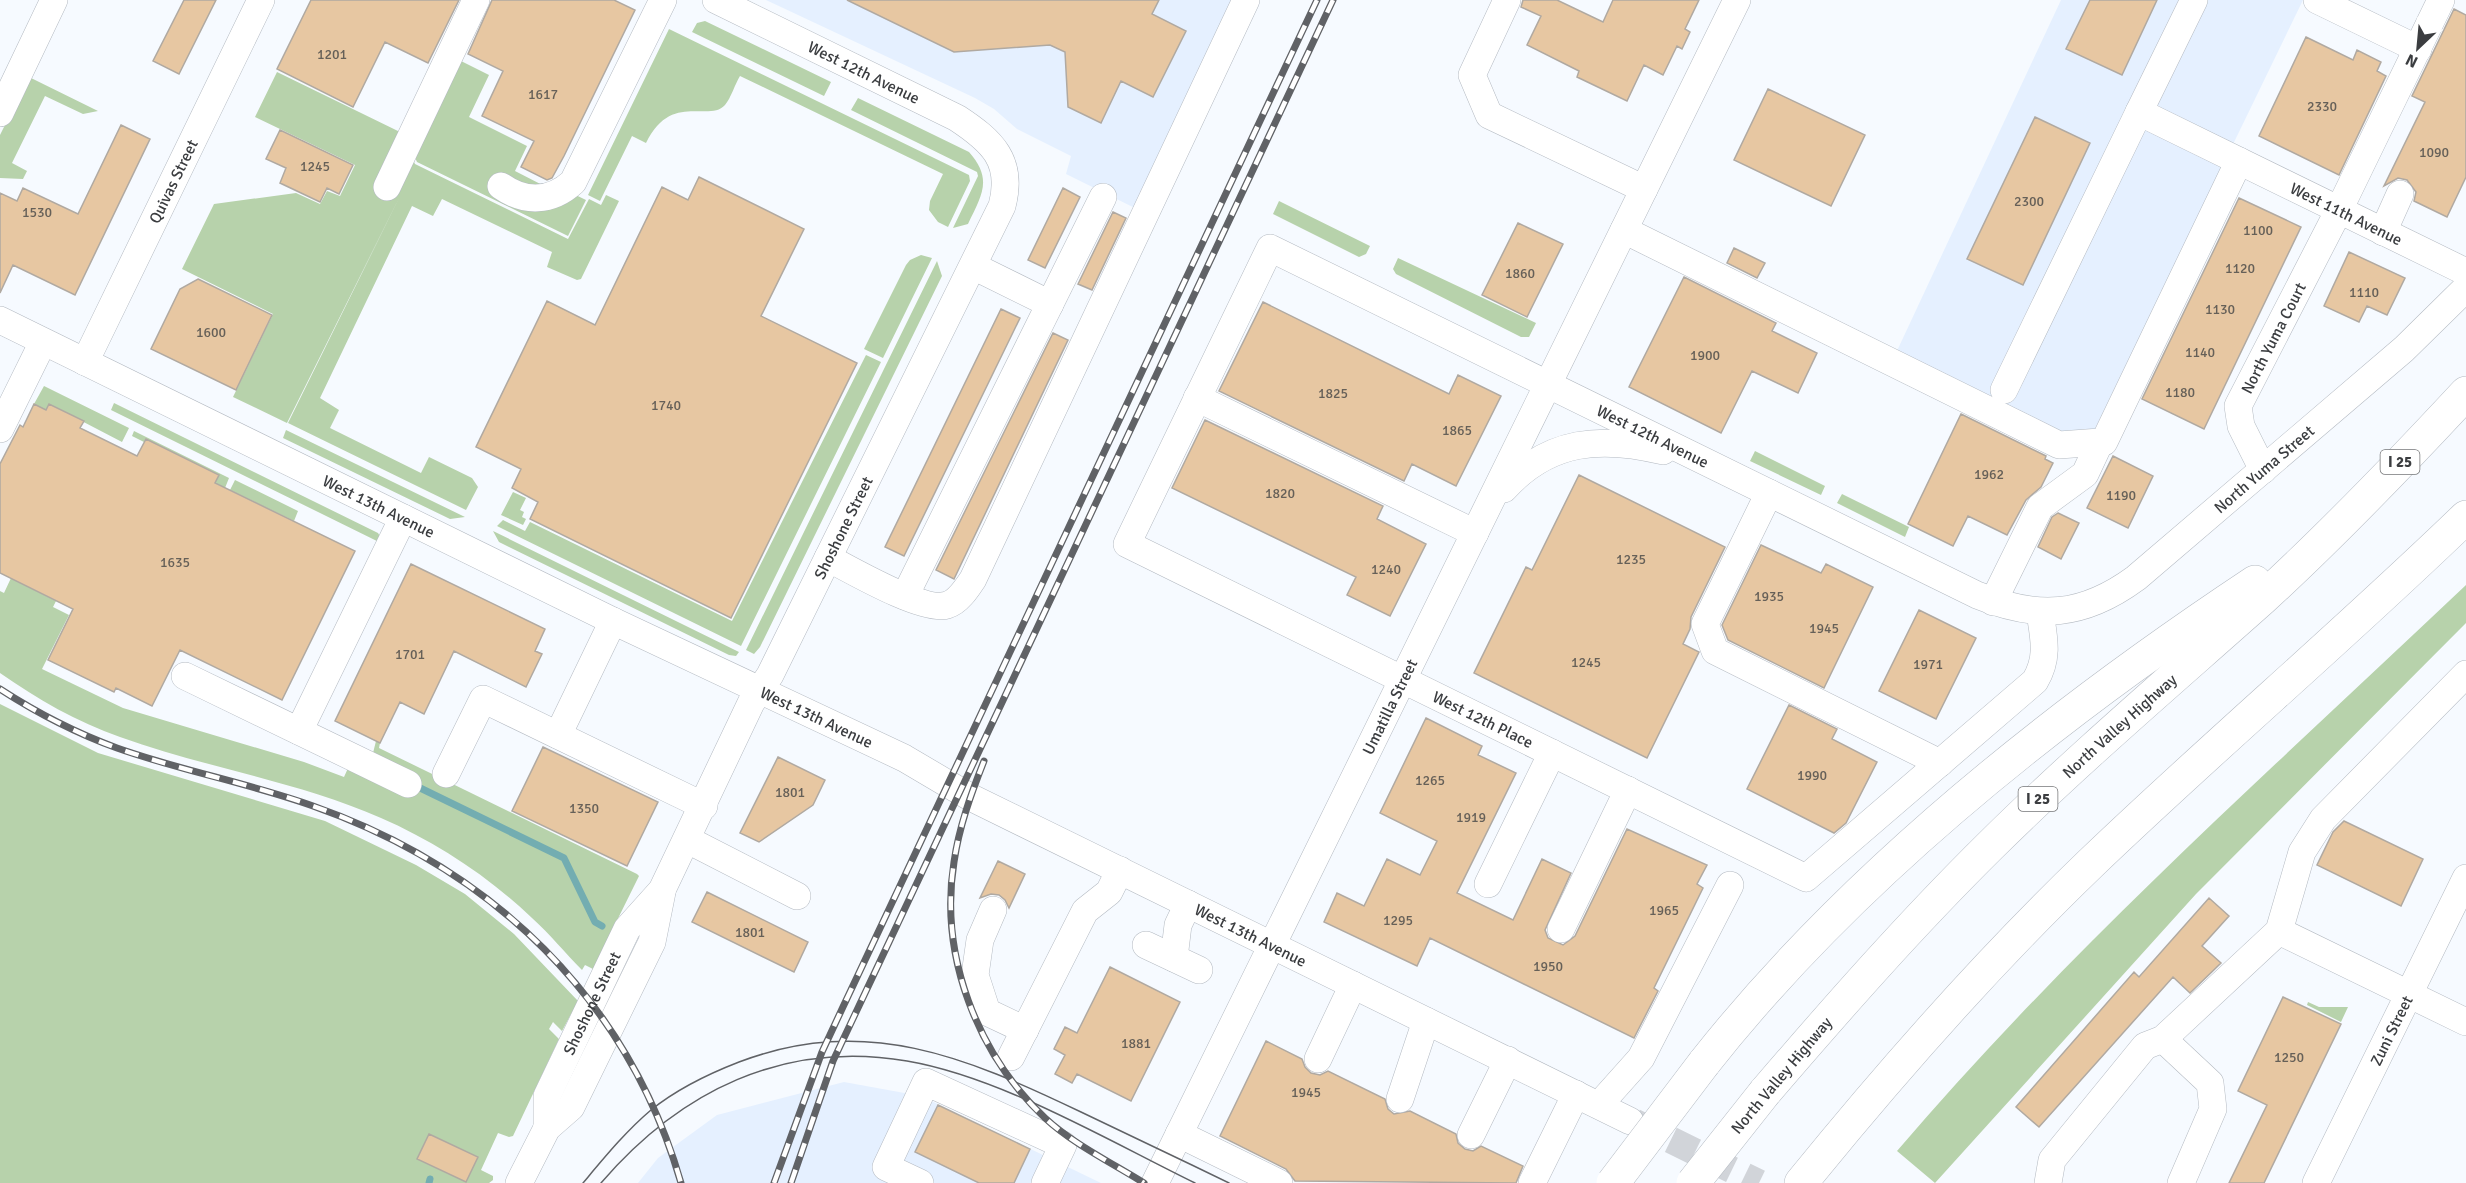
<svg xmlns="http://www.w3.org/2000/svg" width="2466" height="1183" font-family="Signika,sans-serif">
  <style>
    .built { fill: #e5f0ff }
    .green { fill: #b7d2ab }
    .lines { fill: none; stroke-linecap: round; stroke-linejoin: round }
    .stream { stroke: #73adb1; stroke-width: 7 }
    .building { fill: #e7c7a2; stroke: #b0a9a1; stroke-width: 1.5 }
    .minor-tunnel { stroke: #d1d4d9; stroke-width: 27; stroke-dasharray: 27 14; stroke-linecap: butt }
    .minor-casing { stroke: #b4bac2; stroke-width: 28 }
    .highway-casing { stroke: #b4bac2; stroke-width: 34 }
    .minor { stroke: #fff; stroke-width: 27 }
    .highway { stroke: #fff; stroke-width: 33 }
    .tram { stroke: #606266; stroke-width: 1.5 }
    .rail-casing { stroke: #606266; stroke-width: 7 }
    .rail { stroke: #fff; stroke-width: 4.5; stroke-dasharray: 14; stroke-linecap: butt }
    .highway-bridge-casing { stroke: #b4bac2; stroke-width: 34; stroke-linecap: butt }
    .highway-bridge { stroke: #fff; stroke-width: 33 }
    .labels { text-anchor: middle; stroke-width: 4.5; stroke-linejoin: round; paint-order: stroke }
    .number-label { font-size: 14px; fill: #666058 }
    .shield { fill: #fff; stroke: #767779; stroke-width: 1.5 }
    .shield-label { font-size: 15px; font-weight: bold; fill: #3b3d40 }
    .street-label { font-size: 16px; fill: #3b3d40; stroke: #fff }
  </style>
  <rect width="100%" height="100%" fill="#f6faff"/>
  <path class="built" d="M766,0H1259L1153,217L1066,174L1071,156L1017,129L994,109L975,98Z
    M2061,0H2303L2091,437L2068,438L1896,353Z
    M844,1082L921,1096L1101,1183H638L658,1158L717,1115Z"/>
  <path class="green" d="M705,21L831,82L824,96L692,32L697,23Z
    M669,29L969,175L970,181L948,227L938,222L929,210L930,201L943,174L740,76C735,84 731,98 725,105C709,123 671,91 646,143L632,136L600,201L588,195Z
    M457,59L489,75L469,117L527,146L515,171L554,191L557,186L586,200L568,236L417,162L412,151Z
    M277,72L400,132L415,164L568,239L589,199L601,205L606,195L619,201L581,279L577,280L547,267L552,252L442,199L433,216L412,206L320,398L339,410L330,428L421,473L429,457L472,478L478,487L466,510L288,423L401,194L287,423L233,397L273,314L182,269L214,204L296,193L320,204L327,191L340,196L355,165L255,117Z
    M29,77L98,111L83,114L45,96L12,163L27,171L23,179L0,178V135Z
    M858,98L969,152C993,179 982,195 968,224L953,228L978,176L977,172L851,110Z
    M1279,201L1370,246L1366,254L1359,257L1273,214Z
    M921,255L932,258L883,358L864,349L906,265L910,260Z
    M1398,258L1536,323L1529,337H1521L1396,274L1393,269Z
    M937,261L942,276L760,647L754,654L746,650Z
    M866,355L881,362L741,646L497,526L503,520L525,531L530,522L732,621Z
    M44,386L129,428L122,442L49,404L46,410L34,404Z
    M114,403L378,533L385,545L111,410Z
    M286,430L465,517L450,519L283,438Z
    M134,431L229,478L225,488L215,483L219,475L146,439L144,442L132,436Z
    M1755,451L1825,486L1821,495L1750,461Z
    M235,480L298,511L294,521L230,490Z
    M513,492L526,498L520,510L524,512L522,517L526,519L523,525L501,515Z
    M1842,494L1909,527L1905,537L1837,503Z
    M493,531L739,652L736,656L729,655L499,542Z
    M11,578L56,601L53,607L69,615L42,669L123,708L304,762L344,777L349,766L373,753L376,741L380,743L379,748L637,874L639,876L593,969L585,965L582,970C565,953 550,934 532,918C488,876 436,842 381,818C297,781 206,768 120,737C77,722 37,699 0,673V591L4,593Z
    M2466,585V623L2196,894L1935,1183L1897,1151C2070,948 2272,769 2466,585Z
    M0,704L98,753L325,821L416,865L465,894L514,934L578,1001L562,1031L553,1022L549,1029L559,1039L513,1136L509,1137L498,1133L481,1170L493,1176V1180L489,1183H0Z
    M2308,1002L2319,1007H2348L2341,1022L2307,1005Z"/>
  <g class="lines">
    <path class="stream" d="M414,785L564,858L595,922L602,926
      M429,1183L430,1179"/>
  </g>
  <path class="building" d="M184,0H216L179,74L153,61Z
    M311,0H459L428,63L385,42L353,107L277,69Z
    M492,0H614L635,10L564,156L552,178L547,180L521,167L534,141L482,116L503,71L468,54Z
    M847,0H1159L1152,14L1186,31L1153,97L1121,81L1101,123L1068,107L1065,52L1050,45L954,52Z
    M1523,0H1557L1603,22L1613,0H1699L1685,29L1690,32L1682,49L1677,46L1663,75L1644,65L1627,101L1577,77L1579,71L1527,45L1541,16L1521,7Z
    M2090,0H2157L2122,75L2066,49Z
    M2454,9L2466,15V177L2447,217L2414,201L2416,192L2407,180L2398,178L2384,186L2425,102L2412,96Z
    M2306,37L2353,60L2357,50L2381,62L2377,71L2386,76L2339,175L2259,136Z
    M1768,89L1865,135L1831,206L1734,160Z
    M2035,117L2090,143L2023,285L1967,259Z
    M121,125L150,139L75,295L13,265L0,293V193L17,201L23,188L78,214Z
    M280,130L353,165L339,194L327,188L320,202L280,183L286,168L266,159Z
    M699,177L804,229L761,316L857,363L731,618L530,519L538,502L512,488L521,469L476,447L547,301L595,325L662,187L688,200Z
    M1063,188L1080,197L1045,268L1028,260Z
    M2239,198L2301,227L2204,429L2142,399Z
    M1113,212L1126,218L1092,290L1078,284Z
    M1518,223L1563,244L1527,317L1482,295Z
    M1734,248L1765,263L1757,278L1727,263Z
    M2349,252L2405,278L2387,315L2367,306L2359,322L2324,306Z
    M1684,277L1776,323L1772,331L1817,353L1798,393L1752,371L1721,433L1629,387Z
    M198,279L272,315L236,390L151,349L180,289Z
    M1263,302L1449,394L1458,375L1501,396L1456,486L1412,464L1404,481L1219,391Z
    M1001,309L1020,318L904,556L885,547Z
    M1053,333L1068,340L954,579L936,570Z
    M34,404L46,410L49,404L84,421L80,428L137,456L146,439L219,475L215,483L355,551L282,700L180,650L152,706L116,688L114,692L48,660L73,609L0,573V464L20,425L23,427Z
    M1961,414L2046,456L2045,459L2053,463L2041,487L2026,500L2007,535L1968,516L1953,546L1908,524Z
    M1205,420L1383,506L1377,519L1426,544L1390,616L1347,595L1356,577L1172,488Z
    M2113,456L2153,476L2128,528L2087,508Z
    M1579,475L1725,547L1691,617L1690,629L1683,644L1699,652L1647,758L1474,673L1526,567L1532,570Z
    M2058,513L2079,523L2061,559L2038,547L2052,517Z
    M1761,545L1821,573L1826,564L1873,587L1824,688L1728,640L1722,625Z
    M411,564L545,629L535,651L542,654L526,687L454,651L424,714L400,702L380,743L335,721Z
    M1919,610L1976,638L1936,719L1879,691Z
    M1789,705L1837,729L1832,739L1877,762L1846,823L1834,833L1747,789Z
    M1426,718L1482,746L1478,755L1516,773L1457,893L1513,920L1542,859L1571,873L1545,930L1548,938L1563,945L1575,936L1627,829L1707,865L1697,884L1703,888L1654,988L1658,991L1634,1038L1430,938L1417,966L1324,922L1337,893L1364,906L1387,859L1420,875L1437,841L1380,813Z
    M543,747L658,802L627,866L512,811Z
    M778,757L825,780L813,805L759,842L740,833Z
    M2344,821L2423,859L2401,906L2317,865L2333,832Z
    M998,861L1025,874L1009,908L1005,900L999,895L991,894L980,898Z
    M707,892L808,942L794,972L692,922Z
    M2209,898L2229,916L2202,946L2221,963L2190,993L2173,977L2039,1127L2016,1107L2134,972L2139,977Z
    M1110,967L1180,1002L1131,1101L1077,1074L1072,1083L1055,1074L1065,1055L1054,1049L1065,1027L1077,1033Z
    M2283,997L2341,1024L2264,1183H2229L2267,1105L2238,1091Z
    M1266,1041L1302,1059L1305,1067L1311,1073L1320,1075L1328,1071L1385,1099L1388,1109L1394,1114L1410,1111L1456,1134L1458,1143L1465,1149L1473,1151L1481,1146L1523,1166L1516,1183L1295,1181L1286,1169L1220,1136Z
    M938,1105L1030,1149L1014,1183H979L915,1152Z
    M429,1134L478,1157L466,1182L417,1159Z"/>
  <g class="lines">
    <path class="minor-tunnel" d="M1634,1122L1759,1183"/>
    <defs>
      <g id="minor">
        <path d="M1507,0L1472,75L1489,115L1644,189"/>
        <path d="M2317,0L2418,49"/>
        <path d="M2139,112L2194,0"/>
        <path d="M0,113L54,0"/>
        <path d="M501,186C525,203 551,202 573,182L663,0"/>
        <path d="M387,187L476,0"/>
        <path d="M1624,230L2059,445L2100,442H2104L2239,161"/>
        <path d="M2383,232L2400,194"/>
        <path d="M973,266L1050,304"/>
        <path id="s1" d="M0,320L613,621L904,758L970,797L1630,1121"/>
        <path id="s2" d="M85,362L261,0"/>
        <path id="s3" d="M2004,390L2139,112L2466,272"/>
        <path d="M1197,398L1475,533"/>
        <path d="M0,429L43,342"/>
        <path id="s4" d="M2263,470L2241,426L2238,406L2339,210L2441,0"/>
        <path d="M1504,489C1549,439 1602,436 1663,451"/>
        <path d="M1769,493L1705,624L1715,651L1940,763"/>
        <path d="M828,558C851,570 925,613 947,605C958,602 967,588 973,579L1246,0"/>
        <path d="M905,596L1103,197"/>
        <path d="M1993,602L2040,507L2085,474L2100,442"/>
        <path id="s5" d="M2040,613C2044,638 2049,658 2035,681L1806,878L1127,544L1270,248L1977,595C2038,620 2083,617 2136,578L2404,349L2466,288"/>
        <path d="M185,676L408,784"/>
        <path d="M299,731L403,518"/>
        <path d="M558,735L613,621"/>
        <path d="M446,774L483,699L704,806"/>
        <path d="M688,840L797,896"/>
        <path d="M1488,884L1552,753"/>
        <path d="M993,910L980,940L975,975L987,1012L1025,1030"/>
        <path d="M1561,929L1628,790"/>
        <path d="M2279,931L2466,1022"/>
        <path d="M1146,945L1199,970"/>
        <path d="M1174,958L1178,925L1188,904"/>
        <path d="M2163,1039L2210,1083L2213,1109L2181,1183"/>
        <path d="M1011,1057L1085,911L1109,892L1120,870"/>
        <path d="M1318,1059L1353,985"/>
        <path d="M1400,1099L1426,1021"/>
        <path d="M1599,1105L1641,1058L1730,885"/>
        <path id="s6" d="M547,1128V1096L627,929L662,890L751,703L770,675L1002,206C1014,161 992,141 957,118L716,0"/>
        <path d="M1179,1134L1279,1183"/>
        <path d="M1471,1135L1508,1060"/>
        <path d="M519,1183L547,1128L571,1107L652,942L662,892"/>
        <path d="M920,1183L886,1167L926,1082L1063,1145L1045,1183"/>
        <path id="s7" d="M1155,1183L1737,0"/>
        <path d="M1532,1183L1576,1094"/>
        <path d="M2048,1183L2052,1160L2145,1046L2163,1039L2279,931L2302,852L2323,819L2466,674"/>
        <path id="s8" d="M2316,1183L2466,878"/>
      </g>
      <g id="highway">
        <path d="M1704,1063C1852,875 2056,714 2255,582"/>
        <path id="s9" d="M1765,1092C1838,1007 1911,924 1990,846C2078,759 2171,680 2263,598C2334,533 2401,463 2466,393"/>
        <path d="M1801,1183C1891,1072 1987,963 2090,864C2213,746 2343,636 2466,517"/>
      </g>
    </defs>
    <use href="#minor" class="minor-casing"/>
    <use href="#highway" class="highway-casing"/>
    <use href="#minor" class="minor"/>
    <use href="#highway" class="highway"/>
    <path class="tram" d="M583,1183C604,1158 626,1131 651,1110C677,1089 708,1074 739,1062C866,1014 966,1057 1081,1112C1131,1136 1180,1159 1229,1183
      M601,1183C680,1091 783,1040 907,1061C1001,1077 1109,1141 1195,1183"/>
    <defs>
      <path id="rail" d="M0,689C37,713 76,733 117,748C182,771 249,783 313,806C492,869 628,999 681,1183
        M984,761C971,794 959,827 954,862C939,955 977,1054 1045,1118C1073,1144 1112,1163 1144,1183
        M774,1183L822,1052L842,1009L1317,0
        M791,1183L833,1061L1333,0"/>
    </defs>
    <use href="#rail" class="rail-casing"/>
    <use href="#rail" class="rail"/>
    <defs>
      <path id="highway-bridge" d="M1613,1183L1704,1063
        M1693,1183L1765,1092"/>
    </defs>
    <use href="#highway-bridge" class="highway-bridge-casing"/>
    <use href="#highway-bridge" class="highway-bridge"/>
  </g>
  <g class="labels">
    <g class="number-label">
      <text x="332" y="59">1201</text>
      <text x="543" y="99">1617</text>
      <text x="2322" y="111">2330</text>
      <text x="2434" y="157">1090</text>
      <text x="315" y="171">1245</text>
      <text x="2029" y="206">2300</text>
      <text x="37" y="217">1530</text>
      <text x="2258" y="235">1100</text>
      <text x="2240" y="273">1120</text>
      <text x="1520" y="278">1860</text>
      <text x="2364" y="297">1110</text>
      <text x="2220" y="314">1130</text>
      <text x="211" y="337">1600</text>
      <text x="2200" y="357">1140</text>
      <text x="1705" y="360">1900</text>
      <text x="2180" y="397">1180</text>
      <text x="1333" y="398">1825</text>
      <text x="666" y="410">1740</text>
      <text x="1457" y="435">1865</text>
      <text x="1989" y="479">1962</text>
      <text x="1280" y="498">1820</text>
      <text x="2121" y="500">1190</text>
      <text x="1631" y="564">1235</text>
      <text x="175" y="567">1635</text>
      <text x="1386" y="574">1240</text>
      <text x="1769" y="601">1935</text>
      <text x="1824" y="633">1945</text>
      <text x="410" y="659">1701</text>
      <text x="1586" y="667">1245</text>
      <text x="1928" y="669">1971</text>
      <text x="1812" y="780">1990</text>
      <text x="1430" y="785">1265</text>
      <text x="790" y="797">1801</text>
      <text x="584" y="813">1350</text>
      <text x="1471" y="822">1919</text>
      <text x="1664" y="915">1965</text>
      <text x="1398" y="925">1295</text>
      <text x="750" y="937">1801</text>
      <text x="1548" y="971">1950</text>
      <text x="1136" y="1048">1881</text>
      <text x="2289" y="1062">1250</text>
      <text x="1306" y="1097">1945</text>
    </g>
    <g class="shield">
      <rect x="2380.5" y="450" width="39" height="24" rx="4.5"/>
      <rect x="2018.5" y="787" width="39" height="24" rx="4.5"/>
    </g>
    <g class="shield-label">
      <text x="2400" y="467">I 25</text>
      <text x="2038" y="804">I 25</text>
    </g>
    <g class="street-label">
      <text transform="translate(864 72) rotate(26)" y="6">West 12th Avenue</text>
      <text dy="6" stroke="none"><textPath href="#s2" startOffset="201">Quivas Street</textPath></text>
      <text dy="6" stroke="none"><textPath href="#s3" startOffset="540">West 11th Avenue</textPath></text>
      <text dy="6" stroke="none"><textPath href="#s4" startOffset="146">North Yuma Court</textPath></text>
      <text dy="6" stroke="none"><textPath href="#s5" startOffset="1884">West 12th Avenue</textPath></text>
      <text dy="6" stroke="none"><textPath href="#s5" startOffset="2582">North Yuma Street</textPath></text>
      <text dy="6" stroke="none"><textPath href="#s1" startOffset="422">West 13th Avenue</textPath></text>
      <text dy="6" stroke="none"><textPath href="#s6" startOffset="675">Shoshone Street</textPath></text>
      <text dy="6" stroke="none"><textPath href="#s7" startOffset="531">Umatilla Street</textPath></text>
      <text dy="6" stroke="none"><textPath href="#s1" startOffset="908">West 13th Avenue</textPath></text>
      <text transform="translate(1483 719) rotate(26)" y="6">West 12th Place</text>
      <text dy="6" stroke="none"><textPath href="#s9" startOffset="510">North Valley Highway</textPath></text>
      <text dy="6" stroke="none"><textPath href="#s1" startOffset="1394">West 13th Avenue</textPath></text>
      <text dy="6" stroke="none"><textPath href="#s6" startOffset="135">Shoshone Street</textPath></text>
      <text dy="6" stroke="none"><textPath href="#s8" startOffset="170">Zuni Street</textPath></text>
      <text transform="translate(1781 1075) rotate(-50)" y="6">North Valley Highway</text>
    </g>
  </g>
  <g transform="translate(2418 48) rotate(206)" stroke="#ffffff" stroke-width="4.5" paint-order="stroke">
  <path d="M0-4.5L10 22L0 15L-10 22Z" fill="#3b3d40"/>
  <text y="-9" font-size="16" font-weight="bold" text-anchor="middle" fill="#3b3d40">N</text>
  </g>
</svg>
